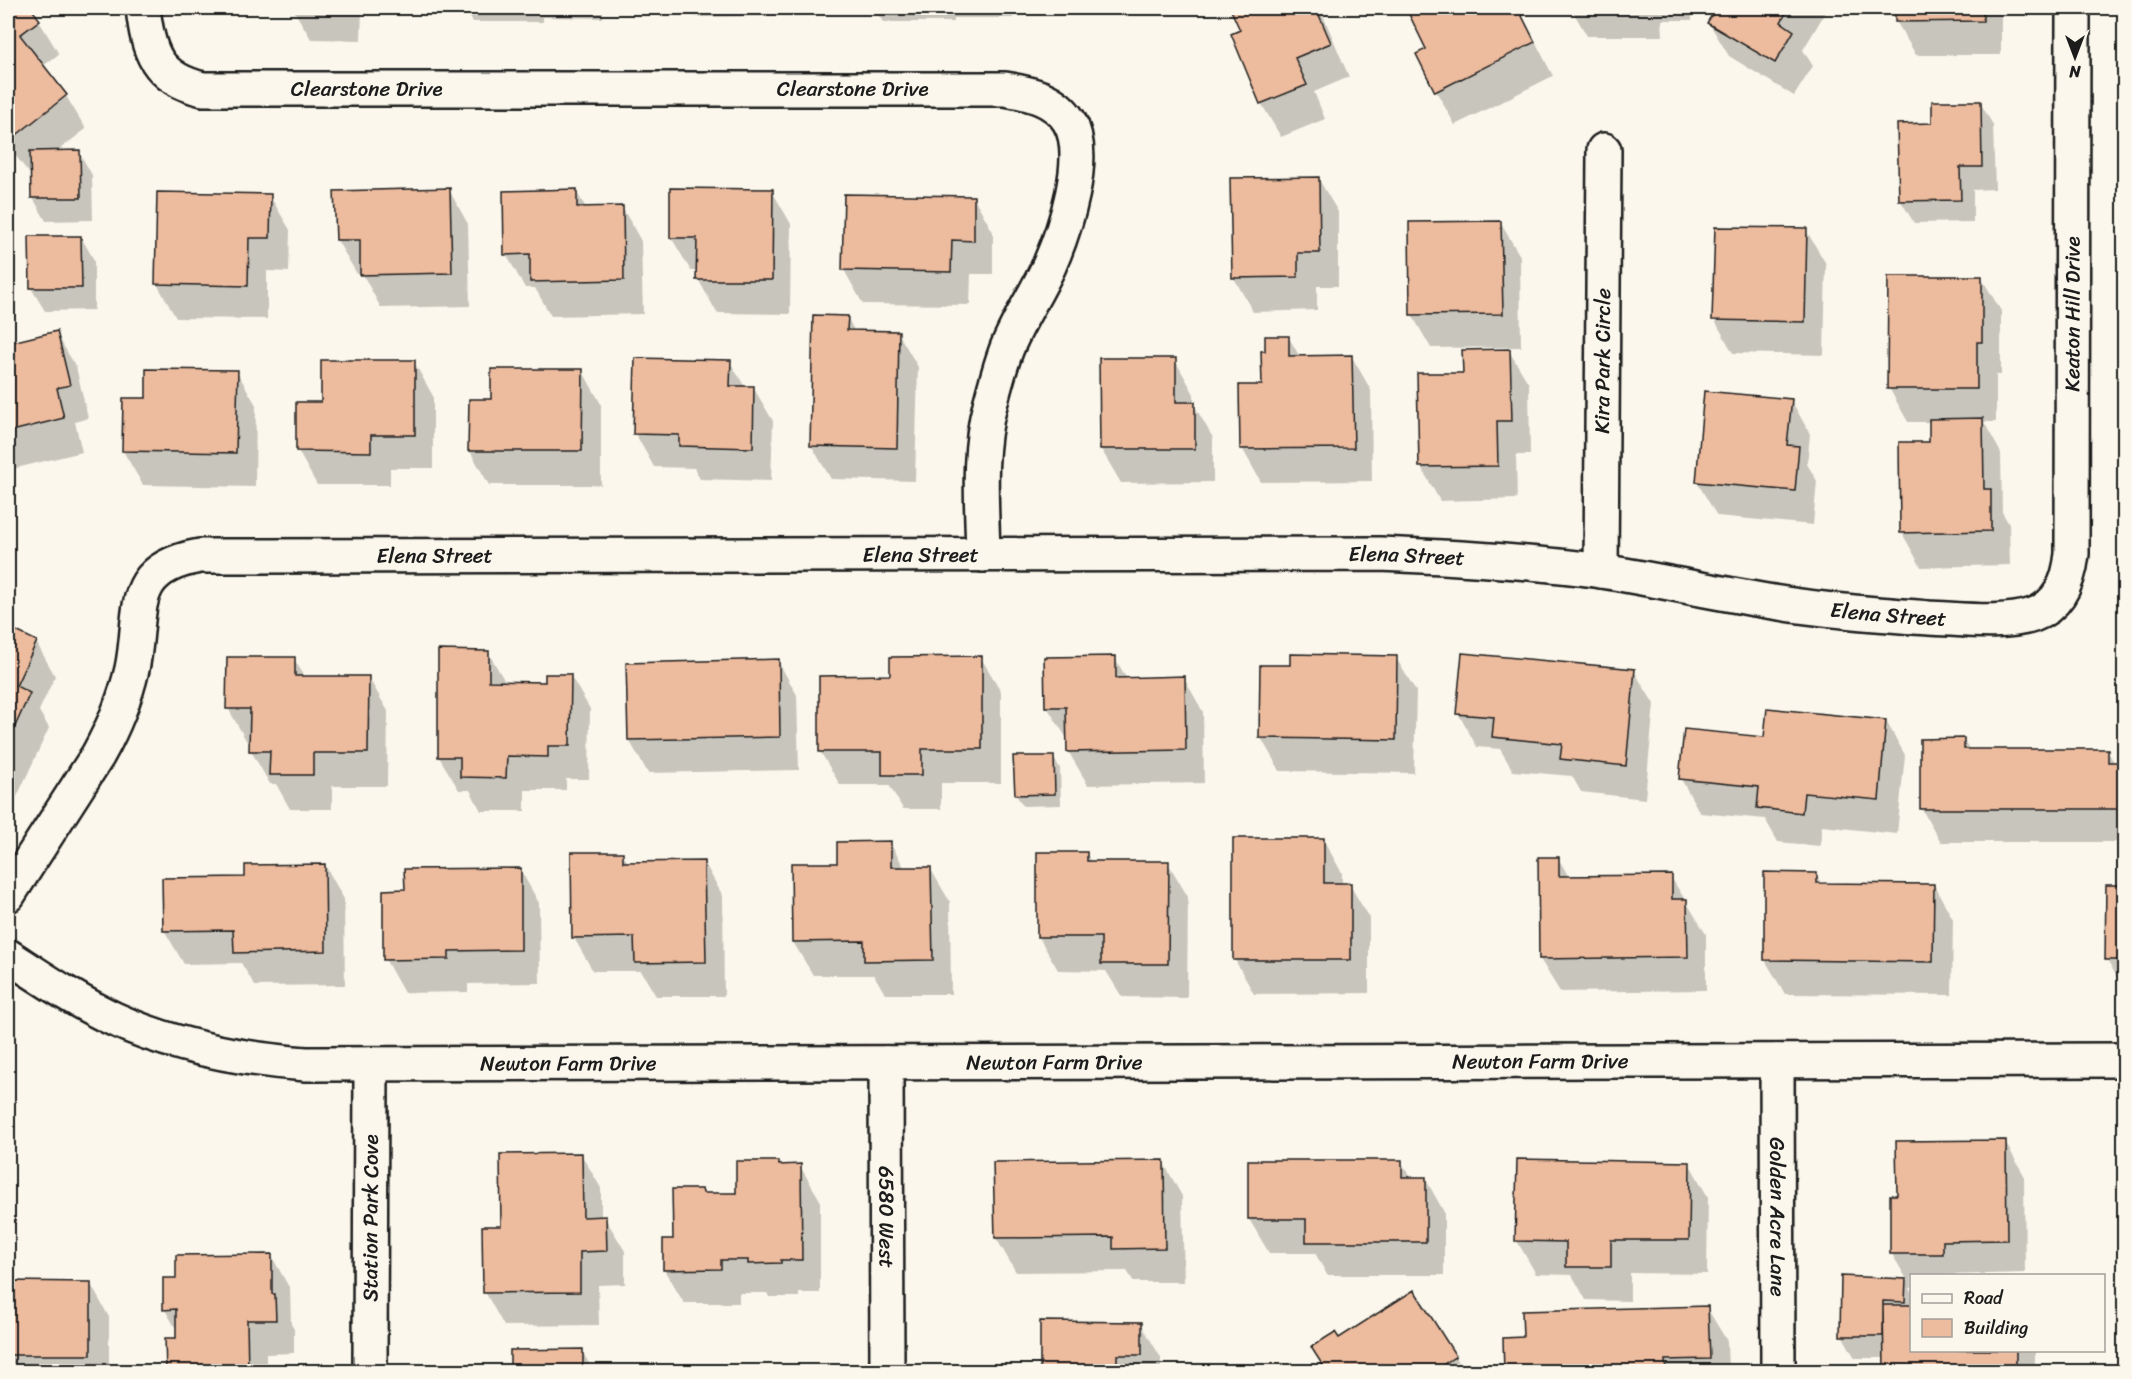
<svg xmlns="http://www.w3.org/2000/svg" width="2132" height="1379" font-family="Sriracha,sans-serif">
  <style>
    .shadow { fill: #0003 }
    .building { fill: #edbb9e; stroke: #1c1c1c; stroke-width: 1.5 }
    .lines { fill: none; stroke-linecap: round; stroke-linejoin: round }
    .minor-casing { stroke: #1c1c1c; stroke-width: 38 }
    .minor { stroke: #fbf7ec; stroke-width: 33 }
    .labels { text-anchor: middle; stroke-width: 6; stroke-linejoin: round; paint-order: stroke }
    .street-label { font-size: 21px; fill: #1c1c1c; stroke: #fbf7ec }
  </style>
  <rect width="100%" height="100%" fill="#fbf7ec"/>
  <filter id="ink" filterUnits="userSpaceOnUse"><feTurbulence type="fractalNoise" baseFrequency=".0167" numOctaves="2"/><feDisplacementMap in="SourceGraphic" scale="12" xChannelSelector="R" yChannelSelector="G"/><feConvolveMatrix kernelMatrix="1 2 1 2 8 2 1 2 1" color-interpolation-filters="sRGB"/></filter>
  <g filter="url(#ink)">
    <path class="shadow" d="M14,8H29L39,21L59,54L43,66L66,96L86,129L56,152H79L92,175L93,220L46,221L33,198L32,171L29,173L8,146V13Z
      M271,8H362L361,40L311,39L293,9Z
      M465,8H603V18L543,17V22H473Z
      M690,8H806V15L696,17Z
      M874,8H1013V18H954V22H883Z
      M1053,8H1196V13L1057,15Z
      M1232,8H1320L1349,77L1314,92L1325,119L1281,137L1261,103L1242,31Z
      M1407,8H1518L1553,76L1455,125L1436,91L1428,49Z
      M1571,8H1692V20H1662L1663,36H1587Z
      M1718,8H1828L1803,50L1813,66L1794,96L1729,56L1709,23Z
      M1896,8H2001V55H1916L1896,21Z
      M1980,102L1993,125L1995,189L1973,190V222L1914,223L1901,201L1934,124Z
      M1318,178L1338,212V286H1317V310L1253,312L1234,278Z
      M449,190L468,224L470,306L381,308L362,273L357,274L337,240Z
      M576,191L586,208L622,207L641,241L643,314L551,316L535,288H525L506,254Z
      M772,191L791,224L790,314L717,313L698,279V271H691L671,237Z
      M270,196L290,230L289,272L267,271V319L176,318L157,284Z
      M845,196L974,198L993,232V274H971L970,305L863,304L844,270Z
      M1500,222L1520,256L1521,347L1431,348L1412,315Z
      M1806,230L1826,264L1824,355L1733,353L1714,319Z
      M81,237L94,260V310L45,311L31,288Z
      M1981,277L2001,311V375H1996V422H1984L2001,453L2002,512L2009,524L2010,565L1921,567L1902,533L1900,444H1931V422H1908L1889,388Z
      M847,317L855,332L898,333L918,367L915,481L831,479L811,445Z
      M56,333L76,367L88,418L75,422L82,452L8,470V345Z
      M1289,338L1300,357H1352L1371,390L1372,481L1261,482L1242,448L1264,386Z
      M1509,351L1529,384L1530,455H1516L1517,499L1440,501L1421,467L1464,374Z
      M1101,360H1175L1194,394V405L1213,438V482L1121,483L1101,449Z
      M414,362L433,396V468H390V485H317L298,451V404H322Z
      M730,362L745,387H753L773,421L771,481L700,479L694,468L654,467L635,433Z
      M582,370L601,404V485H489L470,451V400H493Z
      M237,372L256,405L255,487L143,485L123,451L124,399L147,400Z
      M1791,400L1810,434L1807,464L1817,481L1813,525L1717,516L1697,482Z
      M8,629L36,642L55,676L39,711L49,728L8,816Z
      M488,652L506,683H546L570,675L590,709L589,779H566V790H525V811H481L470,790H459L439,757Z
      M981,658L1001,691V783H941V809H903L889,785H840L820,751L891,677Z
      M1115,658L1127,679L1184,678L1203,712L1204,783L1088,785L1068,751V740L1047,707Z
      M1396,658L1416,691L1414,773L1280,771L1261,738Z
      M294,659L305,677H368L388,711L387,786H332V809H290L276,784H270L251,751V742H247L228,708Z
      M778,661L797,695L799,770L648,773L629,740Z
      M1634,671L1654,704L1645,799L1581,792L1572,776L1513,771L1500,749L1477,747L1458,713Z
      M1886,721L1905,755L1897,834L1822,826L1820,846L1778,842L1765,819L1700,813L1681,779L1765,738Z
      M1964,740L1970,751L2107,750L2115,764H2124V842H1941L1921,808Z
      M1053,757L1060,768L1061,805L1023,806L1016,795Z
      M1323,839L1342,873V885H1350L1369,918V993L1254,994L1235,960Z
      M890,843L905,869L930,868L950,902L951,994H885L874,975H813L793,942L839,864Z
      M622,853L628,863L704,862L723,896L724,996H656L641,971H593L574,938Z
      M1086,853L1091,862L1168,863L1188,897L1187,998L1122,997L1106,971L1058,970L1038,936Z
      M1558,858L1569,877H1671L1706,934V990L1560,992L1540,959Z
      M325,865L344,899L345,985L255,986L241,963L184,964L164,930L247,879Z
      M520,869L539,903L540,983L468,984V992L404,993L385,959L406,890Z
      M1816,874L1822,885H1934L1953,919L1952,995L1785,994L1765,960Z
      M2107,886L2124,887V990L2107,959Z
      M2005,1142L2024,1175L2025,1273L1912,1276V1288H1909L1912,1292V1350H2035V1372H1885V1358H1855L1842,1335L1843,1277L1908,1281L1892,1254L1899,1196Z
      M581,1154L601,1188V1218H605L625,1251V1284L598,1285L599,1325L504,1326L485,1292L503,1227Z
      M1249,1161H1401L1411,1178H1425L1444,1212V1275H1327L1315,1253H1269L1249,1219Z
      M1163,1162L1182,1196L1184,1282H1134L1127,1271L1016,1272L996,1238L995,1164Z
      M778,1163L780,1166H800L820,1200V1293H799V1297H769L767,1293H739V1303H684L664,1270L674,1241L702,1190L704,1194H738Z
      M1689,1163L1708,1197L1707,1274L1630,1273V1301L1586,1300L1572,1275L1536,1274L1517,1241Z
      M271,1255L290,1289L291,1324L294,1329V1353L266,1354V1372H167L178,1340V1332L165,1310L178,1279Z
      M8,1283H90L109,1317V1372H8Z
      M1707,1308L1727,1341L1728,1372H1505L1525,1339Z
      M1141,1324L1161,1358V1372H1041Z
      M1339,1340L1455,1357L1463,1372H1327Z
      M582,1351L594,1372H512Z"/>
    <path class="building" d="M12,8H31L40,20L20,35L67,95L9,141L8,10Z
      M1230,8H1316L1331,43L1295,58L1307,85L1260,104L1231,34L1240,30Z
      M1406,8H1518L1535,42L1435,92L1416,54L1426,49Z
      M1716,8H1789L1781,22L1794,31L1775,63L1707,23Z
      M1895,8H1983V21L1895,22Z
      M1932,101H1981L1982,167H1960L1961,200L1899,201L1897,124L1932,123Z
      M80,150L81,198H31L30,151Z
      M1319,177L1320,253H1298V277L1232,278L1230,178Z
      M450,188L452,273L360,275V240H336L334,191Z
      M670,188L773,189L772,280H696L697,238H670Z
      M577,189V207L623,206L624,280L530,282V254L504,255L503,191Z
      M157,192L271,194L270,238H249L248,286L155,284Z
      M844,194L974,196V241L952,240L951,272L842,270Z
      M1501,221L1503,314L1410,315L1409,222Z
      M1715,227L1807,228L1805,322L1712,320Z
      M29,236H81L82,288H30Z
      M1888,276H1982V342H1977V389H1887Z
      M813,315L848,316L847,330L899,331L897,448L810,446Z
      M57,331L70,385L57,388L64,418L8,432V343Z
      M1265,336H1289V356L1352,355L1354,448L1240,449L1239,385H1262L1261,351H1265Z
      M1510,349L1512,421H1497L1498,466L1419,467L1417,373H1463L1462,350Z
      M635,358L731,360L730,386H754L753,448L679,446V435L633,434Z
      M1099,358H1176V402H1195V449H1100Z
      M321,360H415V435H371V452L296,451V402H321Z
      M146,369L238,370L236,453L122,451L123,398H146Z
      M491,369H583L582,451H468L469,399H491Z
      M1704,391L1792,399L1787,445L1799,446L1795,491L1696,482Z
      M1983,418L1984,489H1991V531L1900,533L1899,442H1929V419Z
      M8,627L37,641L16,686L30,693L8,742Z
      M438,650L489,651V681L545,682V674H571L570,746H548V757L507,756L506,778L460,777V757H438Z
      M1462,653L1635,669L1626,766L1560,759L1562,744L1492,737L1494,717L1456,714Z
      M1290,654L1397,656L1396,740L1259,738L1260,665H1290Z
      M982,656V749H922V775H882V752H819V676L890,675V657Z
      M1116,656V678L1185,676L1186,750L1067,752L1066,707H1045L1044,657Z
      M227,657H295V676H369L368,753H313V775H269L270,751H249L250,709H226Z
      M779,659L780,737L628,740L626,663Z
      M1767,708L1886,720L1879,800L1804,793L1802,813L1757,808L1759,787L1679,779L1684,729L1764,737Z
      M1964,738V749H2108V762H2124V809H1920V739Z
      M1013,756H1054L1055,794L1015,795Z
      M1233,838H1324V883H1351V960H1233Z
      M891,841V867H931L933,960L864,961V941L792,942L791,863H837V842Z
      M571,852H623V862L704,861L706,962L635,963L634,937L572,938Z
      M1037,852H1087V861H1169L1168,964H1101V937H1037Z
      M1538,857H1559V876L1672,875V899H1687L1688,957L1539,959Z
      M325,864L326,951L234,953L233,930L163,931L162,878L245,877V865Z
      M521,868V950L449,951V959L383,960V890L405,889L404,869Z
      M1764,872L1817,873V883L1934,884L1933,962L1764,960Z
      M2106,885H2124V960H2105Z
      M2006,1140L2007,1240L1943,1241V1254H1890V1195H1897L1896,1141Z
      M582,1153L583,1217L606,1216L607,1251L580,1252V1292L483,1293L482,1226H501L500,1154Z
      M1517,1159L1690,1162L1689,1240H1611V1267H1566V1242L1515,1241Z
      M1164,1160L1165,1248L1113,1249V1237L995,1238L993,1162Z
      M1248,1160H1402V1177H1426V1242H1306V1219H1248Z
      M736,1161H779V1165L801,1164L802,1260H781V1263L748,1264V1260H721V1269L663,1270V1239H673L672,1189H702L703,1193H736Z
      M272,1254V1294H275L276,1320H247L248,1372H166L165,1338H176V1309L163,1310V1278H176V1255Z
      M1841,1276L1906,1279L1905,1302L1883,1301V1336H1840Z
      M8,1281L91,1282V1355H8Z
      M1414,1290L1456,1356L1432,1372H1327L1311,1347L1335,1332L1339,1338Z
      M1883,1305H1912V1350H2016V1372H1884Z
      M1708,1306L1710,1359L1665,1360L1666,1372H1504L1503,1338L1523,1337L1522,1311Z
      M1040,1321L1142,1322V1355H1117V1372H1040Z
      M583,1349V1372H510V1350Z"/>
    <g class="lines">
      <defs>
        <g id="minor">
          <path id="s1" d="M143,8C148,52 156,78 203,89H1005C1029,93 1055,98 1069,121C1090,156 1064,232 1049,266C1036,294 1019,319 1007,348C1000,366 995,386 990,405C977,452 982,506 983,555"/>
          <path id="s2" d="M1601,571L1604,150"/>
          <path id="s3" d="M8,895L98,755C113,728 125,700 132,669C144,612 125,569 200,556L1380,554C1454,557 1528,561 1602,571C1657,580 1712,592 1767,601C1820,610 1875,614 1929,618C1960,619 2003,625 2033,615C2060,605 2069,581 2072,554L2073,8"/>
          <path id="s4" d="M8,956C42,978 77,1002 114,1019C175,1047 239,1059 306,1064L2124,1060"/>
          <path id="s5" d="M1777,1061L1778,1372"/>
          <path id="s6" d="M886,1063L887,1372"/>
          <path id="s7" d="M370,1372L371,1064"/>
        </g>
      </defs>
      <use href="#minor" class="minor-casing"/>
      <use href="#minor" class="minor"/>
    </g>
  </g>
  <g class="labels">
    <g class="street-label">
      <text dy="7" stroke="none"><textPath href="#s1" startOffset="274">Clearstone Drive</textPath></text>
      <text dy="7" stroke="none"><textPath href="#s1" startOffset="760">Clearstone Drive</textPath></text>
      <text dy="7" stroke="none"><textPath href="#s3" startOffset="2562">Keaton Hill Drive</textPath></text>
      <text dy="7" stroke="none"><textPath href="#s2" startOffset="210">Kira Park Circle</textPath></text>
      <text dy="7" stroke="none"><textPath href="#s3" startOffset="1128">Elena Street</textPath></text>
      <text dy="7" stroke="none"><textPath href="#s3" startOffset="642">Elena Street</textPath></text>
      <text dy="7" stroke="none"><textPath href="#s3" startOffset="1614">Elena Street</textPath></text>
      <text dy="7" stroke="none"><textPath href="#s3" startOffset="2100">Elena Street</textPath></text>
      <text dy="7" stroke="none"><textPath href="#s4" startOffset="1556">Newton Farm Drive</textPath></text>
      <text dy="7" stroke="none"><textPath href="#s4" startOffset="1070">Newton Farm Drive</textPath></text>
      <text dy="7" stroke="none"><textPath href="#s4" startOffset="584">Newton Farm Drive</textPath></text>
      <text dy="7" stroke="none"><textPath href="#s5" startOffset="156">Golden Acre Lane</textPath></text>
      <text dy="7" stroke="none"><textPath href="#s6" startOffset="154">6580 West</textPath></text>
      <text dy="7" stroke="none"><textPath href="#s7" startOffset="154">Station Park Cove</textPath></text>
    </g>
  </g>
  <rect width="2132" height="1379" fill="none" stroke="#fbf7ec" stroke-width="30"/>
  <rect x="15" y="15" width="2102" height="1349" fill="none" stroke="#1c1c1c" stroke-width="2" filter="url(#ink)"/>
  <rect x="1910" y="1274" width="195" height="78" fill="#fbf7ec" stroke="#a29f99" stroke-width="1.5"/>
  <rect x="1922" y="1294" width="30" height="9" fill="#fbf7ec" stroke="#a29f99" stroke-width="1.5"/>
  <text x="1964" y="1304" font-size="18" fill="#1c1c1c">Road</text>
  <rect x="1922" y="1319" width="30" height="18" fill="#edbb9e" stroke="#a29f99" stroke-width="1.5"/>
  <text x="1964" y="1334" font-size="18" fill="#1c1c1c">Building</text>
  <g transform="translate(2075 57) rotate(180)" stroke="#fbf7ec" stroke-width="4.5" paint-order="stroke">
  <path d="M0-4.5L10 22L0 15L-10 22Z" fill="#1c1c1c"/>
  <text y="-9" font-size="16" font-weight="bold" text-anchor="middle" fill="#1c1c1c">N</text>
  </g>
</svg>
